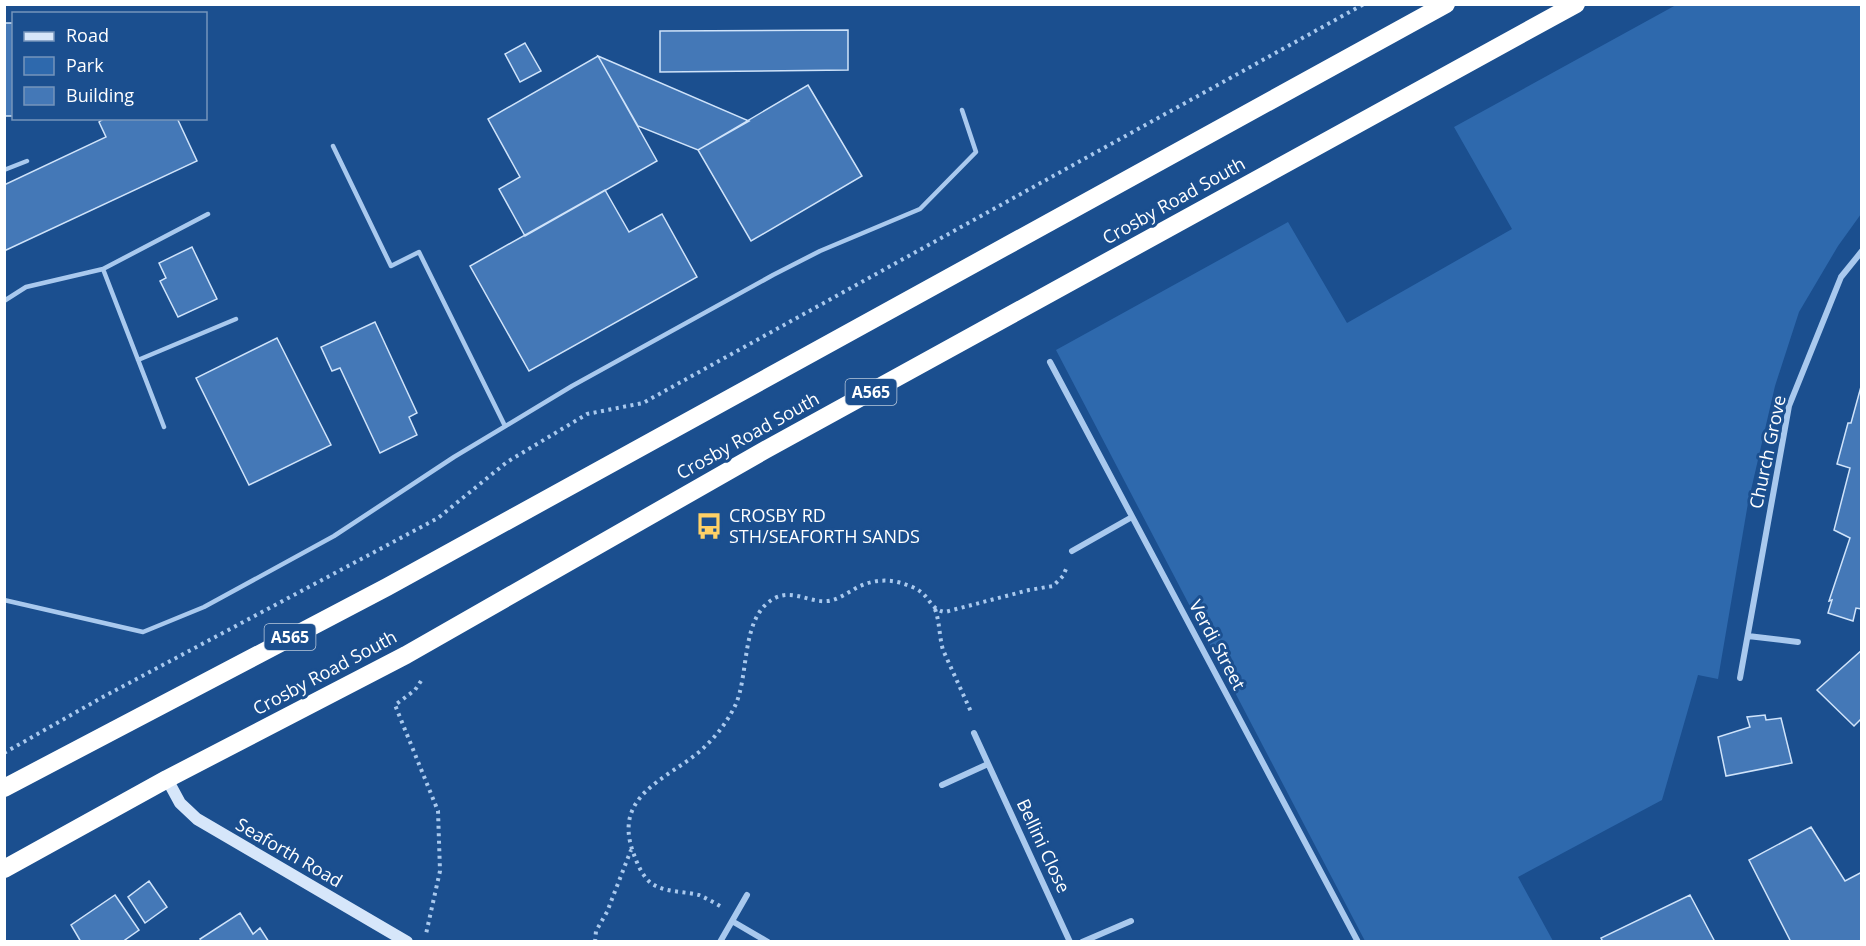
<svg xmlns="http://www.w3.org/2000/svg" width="1866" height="946" font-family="'Open Sans',sans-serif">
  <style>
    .green { fill: #2e69ad }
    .building { fill: #4478b7; stroke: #cfe3fa; stroke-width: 1.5 }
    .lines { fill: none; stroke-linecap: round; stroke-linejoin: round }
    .path { stroke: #a9c9ee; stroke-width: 4; stroke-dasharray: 3 4.5; stroke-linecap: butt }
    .lane { stroke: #a9c9ee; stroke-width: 4.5 }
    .street { stroke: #a9c9ee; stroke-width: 6 }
    .secondary { stroke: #d6e6fa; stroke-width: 12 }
    .highway { stroke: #fff; stroke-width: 18 }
    .labels { text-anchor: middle; stroke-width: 6; stroke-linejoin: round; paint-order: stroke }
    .shield { fill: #1b4f8f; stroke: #bbcadd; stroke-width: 1.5 }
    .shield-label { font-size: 16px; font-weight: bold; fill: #fff }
    .street-label { font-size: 18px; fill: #fff; stroke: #1b4f8f }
    .poi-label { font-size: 18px; fill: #fff; stroke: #1b4f8f; text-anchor: start }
  </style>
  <rect width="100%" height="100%" fill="#1b4f8f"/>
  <path class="green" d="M1676,5H1861V214L1838,246L1799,312L1775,386L1748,503L1718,679L1698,675L1662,800L1518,877L1553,941H1365L1056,350L1288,222L1347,323L1512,229L1454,127Z"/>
  <path class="building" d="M4,23H14V116H4Z
    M848,30V70L660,72V31Z
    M525,43L541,71L520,82L505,54Z
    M598,56L657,161L525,236L499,189L520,177L488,119Z
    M598,56L749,121L698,150L638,126Z
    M808,85L862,176L751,241L698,150Z
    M105,118H177L197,161L4,251V185L106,137L99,122Z
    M605,190L629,232L662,214L697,277L529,371L470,266Z
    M192,247L217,299L178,317L160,281L166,278L159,263Z
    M375,322L417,413L409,417L417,435L380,453L340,368L332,371L321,347Z
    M277,338L331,445L249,485L196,378Z
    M1862,383V609L1856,608L1853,621L1828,613L1832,600L1829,601L1850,538L1834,530L1850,468L1837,464L1848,423H1851Z
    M1862,650V718L1854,726L1817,690Z
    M1765,715L1766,720L1781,718L1792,763L1726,776L1718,737L1750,727L1747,717Z
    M1811,827L1845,881L1862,872V942H1791L1749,860Z
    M149,881L167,907L145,923L128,897Z
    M115,895L139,930L122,942H81L71,925Z
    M1690,895L1715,942H1603L1601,938Z
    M240,913L253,934L260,928L269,942H202L200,939Z"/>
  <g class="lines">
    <path class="path" d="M935,609C940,623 939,636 943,650L972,714
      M421,681L415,690L395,705L438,811L440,871L426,934
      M4,753L101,698L438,518L507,462L587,414L643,403L1364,4
      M720,906C713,902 706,898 699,895C684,891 665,893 651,883C642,876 637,863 633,852C613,796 665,780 699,752C714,739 726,724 735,706C750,674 740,616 775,598C793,589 810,603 828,601C837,600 845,594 853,590C867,581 884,578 901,583C908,585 916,588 921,592C930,599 932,610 945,612L1029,590L1053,586L1063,576L1066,569
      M595,942L596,931L607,912L631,850"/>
    <path class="lane" d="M333,146L391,266L419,252L505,426
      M4,170L27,161
      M103,269L208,214
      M4,301L26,287L103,269L164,427
      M138,360L236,319
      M4,600L143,632L204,607L334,536L454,457L572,386L773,275L820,251L920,209L976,152L962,110"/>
    <path class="street" d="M1050,362L1358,942
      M1072,551L1132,517
      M1748,636L1798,642
      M1740,678L1789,406L1841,277L1862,251
      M974,733L1070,942
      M942,785L988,764
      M732,921L768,942
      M720,942L747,895
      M1082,942L1131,921"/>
    <path class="secondary" d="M167,779L180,803L197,819L407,942"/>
    <path class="highway" d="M4,788L387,587L1446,4
      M4,869L167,779L406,655L765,450L1576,4"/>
  </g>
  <defs>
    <symbol id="bus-bare" viewBox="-9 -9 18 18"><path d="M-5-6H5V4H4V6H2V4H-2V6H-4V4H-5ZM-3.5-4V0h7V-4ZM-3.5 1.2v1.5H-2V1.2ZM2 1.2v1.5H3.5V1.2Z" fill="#ffd166" stroke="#1b4f8f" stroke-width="2.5" paint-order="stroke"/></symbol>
  </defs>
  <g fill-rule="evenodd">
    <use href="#bus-bare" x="690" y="507" width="38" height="38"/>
  </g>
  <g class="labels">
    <g class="shield">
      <rect x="845.5" y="379" width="51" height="26" rx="4.5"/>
      <rect x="264.5" y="624" width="51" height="26" rx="4.5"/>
    </g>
    <g class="shield-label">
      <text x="871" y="398">A565</text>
      <text x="290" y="643">A565</text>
    </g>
    <g class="street-label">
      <text transform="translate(1174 201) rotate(-29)" y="6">Crosby Road South</text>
      <text transform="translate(748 436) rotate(-29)" y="6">Crosby Road South</text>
      <text transform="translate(1768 452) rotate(-78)" y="6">Church Grove</text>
      <text transform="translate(1217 645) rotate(62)" y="6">Verdi Street</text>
      <text transform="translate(325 673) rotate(-28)" y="6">Crosby Road South</text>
      <text transform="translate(1043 846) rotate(65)" y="6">Bellini Close</text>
      <text transform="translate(289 853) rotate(30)" y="6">Seaforth Road</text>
    </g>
    <g class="poi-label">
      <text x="729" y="522">CROSBY RD<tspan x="729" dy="21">STH/SEAFORTH SANDS</tspan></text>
    </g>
  </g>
  <rect width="1866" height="946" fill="none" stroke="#ffffff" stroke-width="12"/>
  <rect x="12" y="12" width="195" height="108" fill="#1b4f8f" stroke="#7695bc" stroke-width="1.5"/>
  <rect x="24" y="32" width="30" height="9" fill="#d6e6fa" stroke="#7695bc" stroke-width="1.5"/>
  <text x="66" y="42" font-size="18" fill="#ffffff">Road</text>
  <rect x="24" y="57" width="30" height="18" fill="#2e69ad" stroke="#7695bc" stroke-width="1.5"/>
  <text x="66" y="72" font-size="18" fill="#ffffff">Park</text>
  <rect x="24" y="87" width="30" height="18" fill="#4478b7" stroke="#7695bc" stroke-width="1.5"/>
  <text x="66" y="102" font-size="18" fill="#ffffff">Building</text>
</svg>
